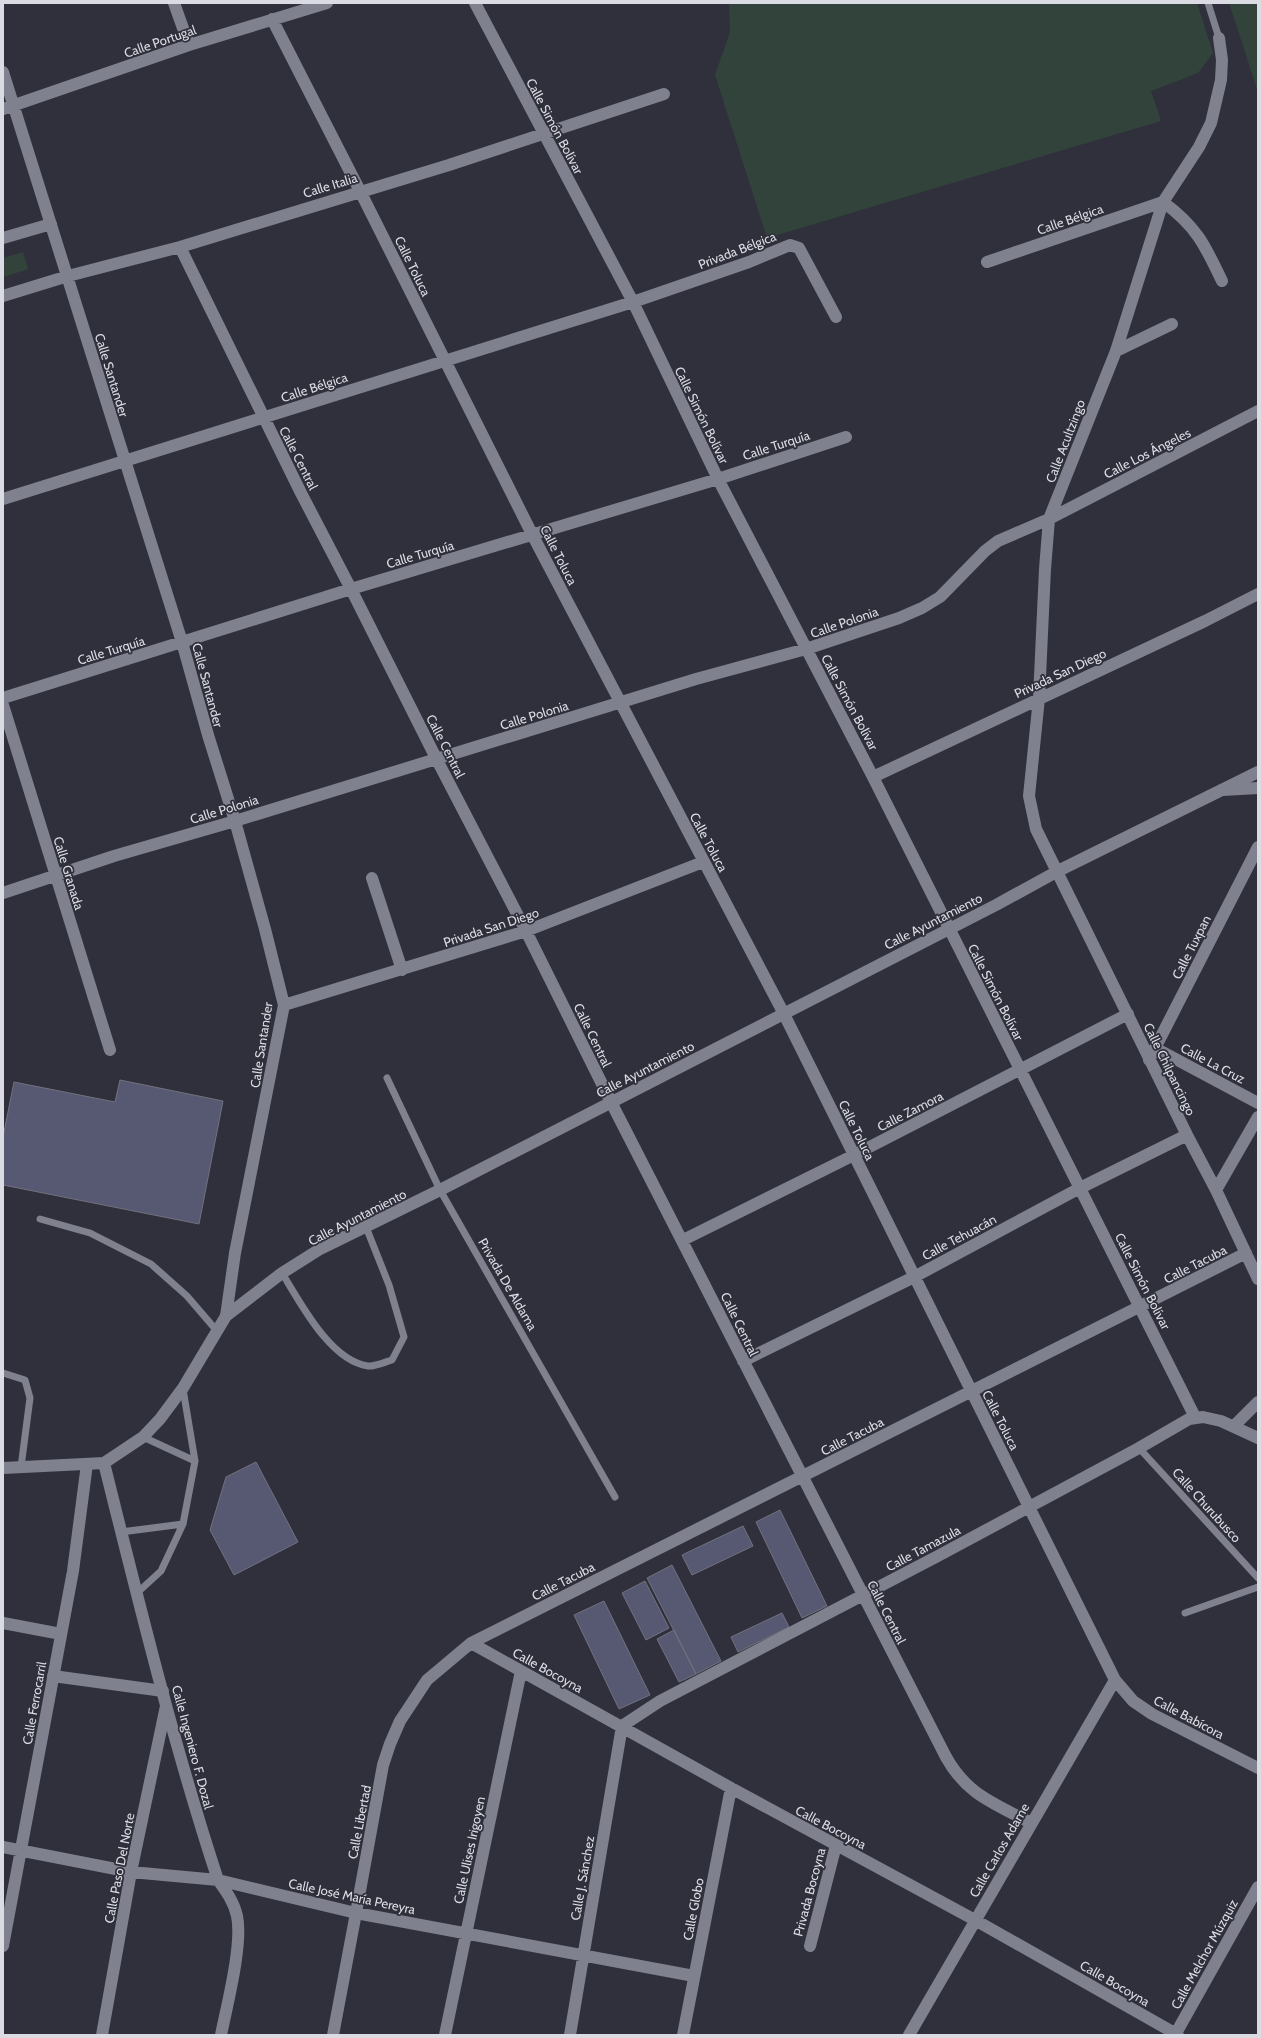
<svg xmlns="http://www.w3.org/2000/svg" width="1261" height="2038" font-family="Cabin,sans-serif">
  <style>
    .green { fill: #31433a }
    .building { fill: #575871; stroke: #71727f }
    .lines { fill: none; stroke-linecap: round; stroke-linejoin: round }
    .service { stroke: #80818e; stroke-width: 7 }
    .minor { stroke: #80818e; stroke-width: 12 }
    .tertiary { stroke: #80818e; stroke-width: 12 }
    .secondary { stroke: #80818e; stroke-width: 12 }
    .labels { text-anchor: middle; stroke-width: 3.5; stroke-linejoin: round; paint-order: stroke }
    .street-label { font-size: 13px; fill: #dbdce3; stroke: #30303c }
  </style>
  <rect width="100%" height="100%" fill="#30303c"/>
  <path class="green" d="M729,3H1197L1213,53L1198,73L1151,91L1161,121L767,238L715,75L730,32Z
    M1229,3H1258V92Z
    M23,252L28,269L4,277L3,258Z"/>
  <path class="building" d="M120,1080L223,1101L199,1224L3,1185V1137L14,1082L115,1102Z
    M256,1462L298,1542L234,1575L210,1530L226,1477Z
    M780,1510L827,1606L802,1618L756,1522Z
    M743,1526L753,1546L692,1575L682,1555Z
    M672,1565L721,1661L696,1674L647,1578Z
    M645,1581L669,1628L646,1640L622,1593Z
    M604,1601L650,1695L619,1709L574,1615Z
    M782,1613L789,1627L738,1652L731,1637Z
    M674,1630L696,1674L679,1682L657,1639Z"/>
  <g class="lines">
    <path class="service" d="M1208,3L1219,38
      M387,1078L440,1190L615,1497
      M40,1219L90,1233L151,1264L187,1296L217,1331
      M282,1273C300,1302 330,1361 368,1366C374,1367 385,1362 392,1360L404,1337L389,1285L366,1227
      M3,1373L25,1380L30,1398L21,1467
      M143,1437L195,1461
      M1139,1448L1258,1578
      M121,1532L183,1524
      M137,1593L161,1571L183,1524L195,1461L183,1389
      M1185,1613L1258,1587"/>
    <path class="minor" d="M174,3L189,45
      M475,3L633,302L718,479L873,777L1195,1417
      M272,19L360,191L533,536L784,1014L1115,1680L1133,1701L1152,1714L1258,1768
      M1219,38L1222,60L1221,80L1211,123L1199,147L1163,202L1116,351L1049,519L1045,569L1039,698L1029,796L1036,829L1187,1135L1216,1190L1258,1279
      M3,72L182,642L208,735L235,821L265,929L284,1005L235,1253L226,1316
      M3,109L189,45L327,3
      M3,238L51,224
      M180,247L301,493L351,589L436,758L526,931L611,1102L946,1757C967,1795 994,1803 1031,1823
      M987,262L1163,202C1196,226 1205,245 1222,281
      M3,296L68,276L180,247L449,165L664,94
      M1116,351L1172,324
      M3,499L633,302L749,262L790,245L799,248L836,317
      M3,698L351,589L718,479L846,437
      M3,705L110,1050
      M873,777L1205,621L1258,594
      M372,878L402,970
      M3,893L114,856L235,821L696,679L806,649L899,618L922,608L940,597L985,551L998,541L1049,519L1258,411
      M284,1005L526,931L703,862
      M1155,1048L1258,1103
      M1149,1060L1258,847
      M1216,1190L1258,1117
      M683,1240L854,1155L1128,1014
      M743,1361L914,1277L1080,1188L1187,1135
      M1234,1426L1258,1402
      M3,1623L61,1634
      M471,1643L731,1788L975,1920L1178,2035
      M53,1676L163,1691
      M3,1847L131,1872L218,1880C226,1891 234,1902 237,1916C243,1944 227,2005 221,2035
      M3,1946L73,1571L87,1464
      M810,1946L836,1845
      M694,1976L356,1913L383,1765L390,1744L400,1721L427,1680L471,1643L1246,1253
      M102,2035L131,1872L166,1706
      M445,2035L521,1671
      M570,2035L622,1726L660,1701L936,1557L1139,1448L1189,1419L1203,1417L1221,1421L1258,1438
      M683,2035L731,1788
      M909,2035L1115,1680
      M1175,2035L1258,1887"/>
    <path class="tertiary" d="M1223,790L1258,788
      M104,1463C139,1603 173,1743 218,1880L356,1913L333,2035"/>
    <path class="secondary" d="M3,1468L104,1463L143,1437L160,1419L183,1388L226,1316L282,1273L320,1249L440,1190L996,905L1058,871L1258,772"/>
  </g>
  <g class="labels">
    <g class="street-label">
      <text transform="translate(160 41) rotate(-19)" y="5">Calle Portugal</text>
      <text transform="translate(555 126) rotate(62)" y="5">Calle Simón Bolívar</text>
      <text transform="translate(330 185) rotate(-17)" y="5">Calle Italia</text>
      <text transform="translate(1070 219) rotate(-19)" y="5">Calle Bélgica</text>
      <text transform="translate(737 250) rotate(-21)" y="5">Privada Bélgica</text>
      <text transform="translate(413 266) rotate(64)" y="5">Calle Toluca</text>
      <text transform="translate(112 375) rotate(73)" y="5">Calle Santander</text>
      <text transform="translate(314 387) rotate(-18)" y="5">Calle Bélgica</text>
      <text transform="translate(702 415) rotate(64)" y="5">Calle Simón Bolívar</text>
      <text transform="translate(1065 441) rotate(-69)" y="5">Calle Acultzingo</text>
      <text transform="translate(776 445) rotate(-18)" y="5">Calle Turquía</text>
      <text transform="translate(1147 453) rotate(-27)" y="5">Calle Los Ángeles</text>
      <text transform="translate(299 458) rotate(63)" y="5">Calle Central</text>
      <text transform="translate(420 554) rotate(-16)" y="5">Calle Turquía</text>
      <text transform="translate(559 555) rotate(63)" y="5">Calle Toluca</text>
      <text transform="translate(844 622) rotate(-19)" y="5">Calle Polonia</text>
      <text transform="translate(111 650) rotate(-17)" y="5">Calle Turquía</text>
      <text transform="translate(1060 673) rotate(-25)" y="5">Privada San Diego</text>
      <text transform="translate(208 685) rotate(75)" y="5">Calle Santander</text>
      <text transform="translate(850 702) rotate(62)" y="5">Calle Simón Bolívar</text>
      <text transform="translate(534 715) rotate(-17)" y="5">Calle Polonia</text>
      <text transform="translate(446 746) rotate(63)" y="5">Calle Central</text>
      <text transform="translate(224 809) rotate(-17)" y="5">Calle Polonia</text>
      <text transform="translate(709 842) rotate(62)" y="5">Calle Toluca</text>
      <text transform="translate(69 873) rotate(73)" y="5">Calle Granada</text>
      <text transform="translate(933 921) rotate(-27)" y="5">Calle Ayuntamiento</text>
      <text transform="translate(491 927) rotate(-18)" y="5">Privada San Diego</text>
      <text transform="translate(1191 947) rotate(-63)" y="5">Calle Tuxpan</text>
      <text transform="translate(996 992) rotate(63)" y="5">Calle Simón Bolívar</text>
      <text transform="translate(593 1035) rotate(64)" y="5">Calle Central</text>
      <text transform="translate(261 1045) rotate(-81)" y="5">Calle Santander</text>
      <text transform="translate(1213 1063) rotate(28)" y="5">Calle La Cruz</text>
      <text transform="translate(645 1069) rotate(-27)" y="5">Calle Ayuntamiento</text>
      <text transform="translate(1170 1069) rotate(64)" y="5">Calle Chilpancingo</text>
      <text transform="translate(910 1111) rotate(-27)" y="5">Calle Zamora</text>
      <text transform="translate(857 1130) rotate(64)" y="5">Calle Toluca</text>
      <text transform="translate(357 1217) rotate(-27)" y="5">Calle Ayuntamiento</text>
      <text transform="translate(959 1237) rotate(-28)" y="5">Calle Tehuacán</text>
      <text transform="translate(1195 1264) rotate(-27)" y="5">Calle Tacuba</text>
      <text transform="translate(1143 1281) rotate(63)" y="5">Calle Simón Bolívar</text>
      <text transform="translate(508 1284) rotate(60)" y="5">Privada De Aldama</text>
      <text transform="translate(740 1324) rotate(64)" y="5">Calle Central</text>
      <text transform="translate(1001 1420) rotate(63)" y="5">Calle Toluca</text>
      <text transform="translate(852 1436) rotate(-27)" y="5">Calle Tacuba</text>
      <text transform="translate(1207 1505) rotate(48)" y="5">Calle Churubusco</text>
      <text transform="translate(923 1548) rotate(-28)" y="5">Calle Tamazula</text>
      <text transform="translate(563 1581) rotate(-27)" y="5">Calle Tacuba</text>
      <text transform="translate(887 1612) rotate(63)" y="5">Calle Central</text>
      <text transform="translate(548 1670) rotate(29)" y="5">Calle Bocoyna</text>
      <text transform="translate(34 1703) rotate(-80)" y="5">Calle Ferrocarril</text>
      <text transform="translate(1189 1717) rotate(28)" y="5">Calle Babícora</text>
      <text transform="translate(193 1747) rotate(75)" y="5">Calle Ingeniero F. Dozal</text>
      <text transform="translate(359 1822) rotate(-79)" y="5">Calle Libertad</text>
      <text transform="translate(831 1827) rotate(28)" y="5">Calle Bocoyna</text>
      <text transform="translate(469 1850) rotate(-78)" y="5">Calle Ulises Irigoyen</text>
      <text transform="translate(999 1850) rotate(-60)" y="5">Calle Carlos Adame</text>
      <text transform="translate(119 1868) rotate(-79)" y="5">Calle Paso Del Norte</text>
      <text transform="translate(582 1878) rotate(-80)" y="5">Calle J. Sánchez</text>
      <text transform="translate(809 1892) rotate(-75)" y="5">Privada Bocoyna</text>
      <text transform="translate(352 1896) rotate(12)" y="5">Calle José María Pereyra</text>
      <text transform="translate(693 1909) rotate(-79)" y="5">Calle Globo</text>
      <text transform="translate(1204 1954) rotate(-61)" y="5">Calle Melchor Múzquiz</text>
      <text transform="translate(1115 1983) rotate(30)" y="5">Calle Bocoyna</text>
    </g>
  </g>
  <rect width="1261" height="2038" fill="none" stroke="#dbdce3" stroke-width="8"/>
</svg>
